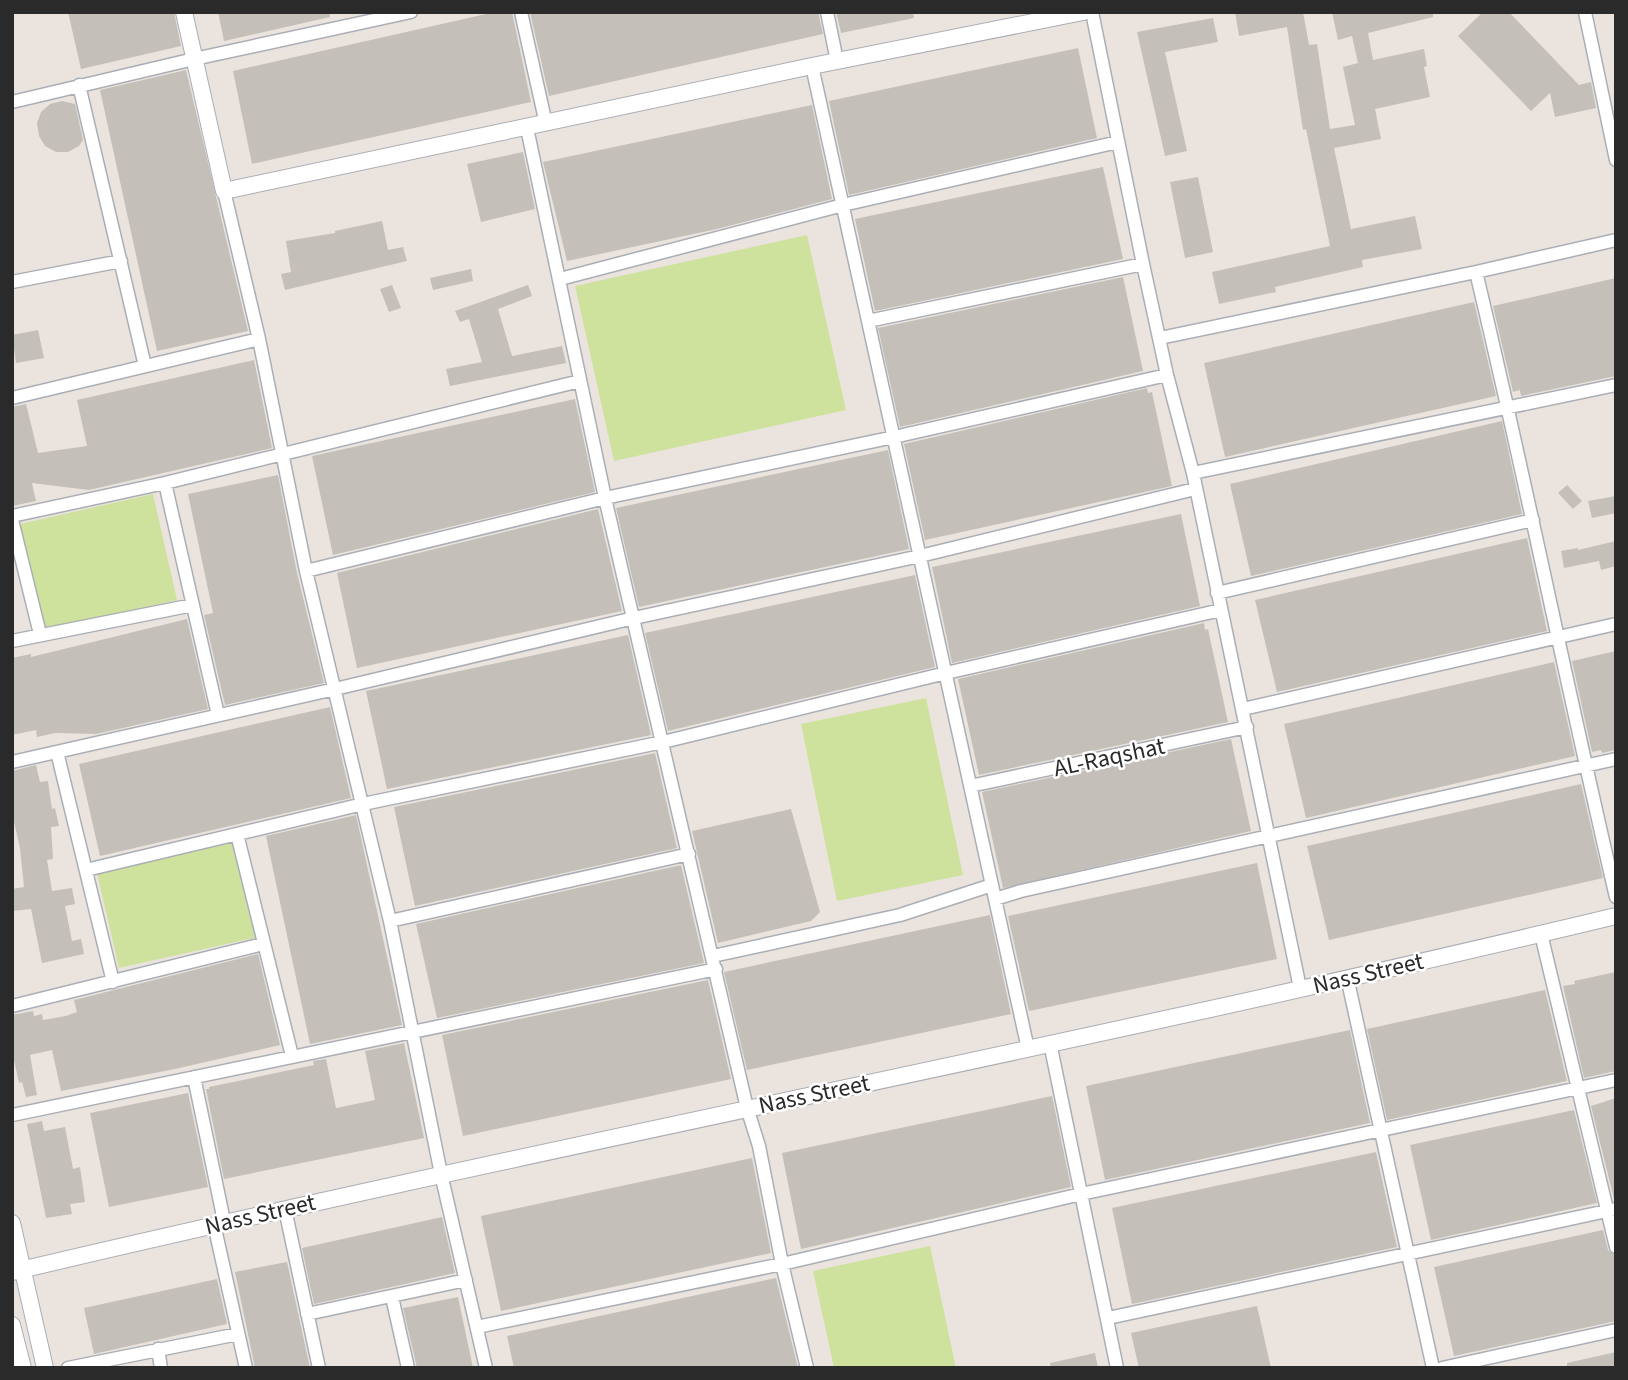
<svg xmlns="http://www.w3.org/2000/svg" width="1628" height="1380" font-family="'Source Sans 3',sans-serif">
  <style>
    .pitch { fill: #cee29d }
    .building { fill: #c4bfb9 }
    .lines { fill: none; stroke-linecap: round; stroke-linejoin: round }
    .minor-casing { stroke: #aaaeb5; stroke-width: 15 }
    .tertiary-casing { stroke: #aaaeb5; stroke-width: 18 }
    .minor { stroke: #fff; stroke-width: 12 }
    .tertiary { stroke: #fff; stroke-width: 16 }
    .labels { text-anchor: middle; stroke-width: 5; stroke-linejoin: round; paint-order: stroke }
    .street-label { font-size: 24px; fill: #2a2a2a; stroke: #fff }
  </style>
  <rect width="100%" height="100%" fill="#ebe4de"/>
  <path class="pitch" d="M807,235L846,410L614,461L575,286Z
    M153,494L177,600L43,630L20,524Z
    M926,698L963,875L837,901L801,724Z
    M236,841L258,937L119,968L97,873Z
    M930,1246L956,1368H834L813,1271Z"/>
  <path class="building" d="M68,12H174L181,46L81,69Z
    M218,12H329L330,17L224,41Z
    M495,12H512L531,102L252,164L233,71Z
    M530,12H818L823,34L549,96Z
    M836,12H913L914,18L841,33Z
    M1235,12H1303L1309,45L1317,44L1330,129L1355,125L1343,67L1358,63L1352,36L1338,40L1332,12H1433V17L1368,33L1373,60L1424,49L1427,66L1424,67L1430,97L1375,109L1381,139L1334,148L1351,229L1415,216L1422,249L1362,260L1363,267L1275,287L1276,292L1219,304L1212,272L1330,246L1306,129L1303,130L1287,27L1239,36Z
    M1483,12H1509L1579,85L1591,82L1596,108L1555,117L1550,93L1531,111L1458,36Z
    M1213,18L1218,42L1165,52L1187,151L1165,156L1137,32Z
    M1078,48L1097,138L849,195L829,101Z
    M186,70L248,331L157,351L100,90Z
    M62,101L75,104L83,140L79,146L68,152H56L45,146L39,136L37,123L41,112L50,104Z
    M812,105L832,199L717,229L567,261L543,162Z
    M523,152L535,209L481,222L467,164Z
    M1103,167L1123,259L875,311L855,219Z
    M1198,177L1213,252L1185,258L1170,182Z
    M382,221L388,250L403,247L407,261L285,290L281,274L291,272L286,241L335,233V231Z
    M471,269L473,281L433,290L430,278Z
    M1123,277L1143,371L900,427L878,328Z
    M1616,278V376L1521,396L1520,390L1513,392L1493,306Z
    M392,285L401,308L389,312L380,289Z
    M528,285L532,296L498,309L512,356L562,346L566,363L450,386L446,369L482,362L469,319L460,322L455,311Z
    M1474,302L1496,396L1225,457L1204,363Z
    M38,330L44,358L16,363L12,335Z
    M254,360L272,448L89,490L32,483L36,501L12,506V407L26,404L38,453L87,446L77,400Z
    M1147,388L1148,393L1152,392L1172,486L925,540L904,444Z
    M575,399L595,492L333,555L312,456Z
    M1502,421L1522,514L1251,576L1230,484Z
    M888,450L909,549L639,607L616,508Z
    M278,475L297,573L324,683L225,705L204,615L213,613L188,494Z
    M1567,485L1582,501L1573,509L1558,493Z
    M1616,496V513L1592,518L1588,501Z
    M598,509L622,611L357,668L337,573Z
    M1181,514L1200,606L952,663L932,567Z
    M1527,538L1547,631L1277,692L1255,600Z
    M1616,541V566L1601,570L1599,561L1564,568L1561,551L1578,548V550Z
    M915,575L935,667L668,731L645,633Z
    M187,619L208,709L96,734L55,733L37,737L36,730L12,735V658L31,654V657Z
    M1204,623L1205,630L1208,629L1228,722L979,775L958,679Z
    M628,635L651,735L387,789L366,691Z
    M1616,651V750L1602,753L1601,750L1592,752L1572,661Z
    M1554,662L1575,756L1306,818L1284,724Z
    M330,707L351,798L100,856L79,764Z
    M1231,739L1251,831L1003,888L982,792Z
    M655,753L677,848L415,906L394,807Z
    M36,765L40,782L48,781L52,809L55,808L59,826L51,827L53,859L47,860L52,891L72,888L75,904L65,906L72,941L81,939L84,954L42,963L31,909L12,911V889L24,887L20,848L12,813V771Z
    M1581,784L1603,878L1329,940L1307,846Z
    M791,809L820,912L811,921L718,943L692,831Z
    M356,815L402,1025L310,1044L266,836Z
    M1257,863L1277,959L1029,1011L1008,916Z
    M681,865L704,963L437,1018L416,924Z
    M990,915L1011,1014L747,1070L724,972Z
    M258,954L280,1045L175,1069L61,1091L52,1050L30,1055L37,1095L26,1097L22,1082L19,1083L12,1051V1015L33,1011L34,1016L42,1014L43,1020L66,1016L77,1012L74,1000Z
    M1616,972V1071L1584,1078L1563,986L1575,984L1574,981Z
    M708,980L731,1079L463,1136L442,1035Z
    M1545,990L1567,1081L1387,1120L1367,1029Z
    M1350,1030L1370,1123L1105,1180L1086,1086Z
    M404,1043L424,1138L224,1179L206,1089H209V1087L314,1065L313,1061L326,1059L336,1108L375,1100L365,1051Z
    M188,1093L208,1187L109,1207L90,1113Z
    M1052,1096L1071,1187L801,1249L782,1153Z
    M1616,1098V1199H1614L1591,1106Z
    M1574,1110L1597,1203L1431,1240L1410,1145Z
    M42,1121L44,1131L65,1127L73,1169L80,1167L85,1202L70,1204L72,1214L46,1218L27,1124Z
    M1376,1152L1397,1247L1132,1304L1112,1208Z
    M752,1158L771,1253L501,1311L481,1216Z
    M442,1217L455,1273L314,1304L302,1248Z
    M1603,1230L1608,1250L1614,1255L1616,1263V1321L1454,1356L1434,1267Z
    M287,1262L310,1368H255L235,1272Z
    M776,1278L798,1368H514L507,1336Z
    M217,1279L227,1324L94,1354L84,1308Z
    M458,1297L473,1368H417L403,1308Z
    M1257,1306L1271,1368H1139L1131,1333Z
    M1616,1352V1368H1567V1363Z
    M1095,1353L1098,1368H1051L1050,1363Z"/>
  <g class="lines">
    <defs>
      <path id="minor" d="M521,12L546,124
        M827,12L837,61
        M1092,12L1143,264L1167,375L1193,473L1300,988
        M1585,12L1616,160
        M812,66L1028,1049
        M79,85L145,366
        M12,102L194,59L411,12
        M527,128L605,498L747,1108L759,1146L782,1264L807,1368
        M224,191L259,339L306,571L390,921L441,1174L486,1368
        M1476,272C1526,480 1567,689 1616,897
        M560,279L843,205L1118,142
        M12,282L121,261
        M868,321L1143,264
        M1160,338L1476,272L1616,240
        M12,398L259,339
        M1193,473L1616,385
        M165,483L218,715
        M12,516L165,483L580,381
        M12,520L40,634
        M306,571L605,498L894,437L1167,375
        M1217,593L1533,520
        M12,641L193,605
        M1243,709L1616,624
        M57,752L113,982
        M12,762L335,689L634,618L920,556L1195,489
        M970,786L1247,727
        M237,834L292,1056
        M86,870L363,804L663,742L946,673L1221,610
        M995,899L1021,891L1616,759
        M390,921L689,854
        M1541,934L1616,1247
        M713,956L900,915L992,885
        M1347,977L1433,1368
        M12,1006L263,944
        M1050,1043L1117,1368
        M194,1077L224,1221
        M12,1115L716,969
        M285,1209L319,1368
        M214,1224L246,1368
        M392,1297L408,1368
        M307,1314L466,1280
        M1108,1318L1616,1209
        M477,1327L782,1264L1081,1194L1616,1080
        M158,1349L161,1368
        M68,1368L238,1334
        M1442,1368L1616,1330"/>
      <path id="tertiary" d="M184,12L224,191L812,66L1083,12
        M12,1223L45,1368
        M12,1272C545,1146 1083,1044 1616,916
        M12,1325L23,1368"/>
    </defs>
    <use href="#minor" class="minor-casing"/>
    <use href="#tertiary" class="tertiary-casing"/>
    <use href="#minor" class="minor"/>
    <use href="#tertiary" class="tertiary"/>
  </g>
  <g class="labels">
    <g class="street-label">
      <text transform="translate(1109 757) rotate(-12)" y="8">AL-Raqshat</text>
      <text transform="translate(1368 973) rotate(-13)" y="8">Nass Street</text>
      <text transform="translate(814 1094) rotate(-12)" y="8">Nass Street</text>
      <text transform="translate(260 1214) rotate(-13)" y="8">Nass Street</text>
    </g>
  </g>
  <rect width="1628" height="1380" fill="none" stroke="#2a2a2a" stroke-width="28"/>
</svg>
